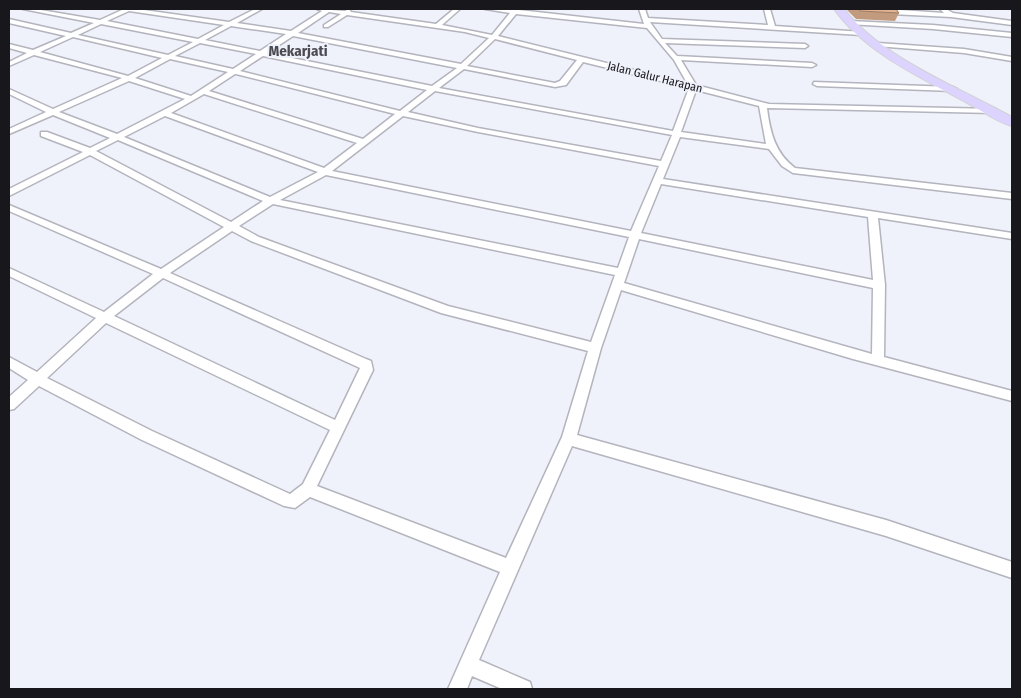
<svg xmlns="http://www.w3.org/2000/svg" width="1021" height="698" font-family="'Fira Sans Condensed',sans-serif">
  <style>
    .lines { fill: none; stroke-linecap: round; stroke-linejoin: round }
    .minor-casing { stroke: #b3b4bd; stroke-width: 3 }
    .primary-casing { stroke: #d1d1d2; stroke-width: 2 }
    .minor { fill: #fff; fill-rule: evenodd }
    .primary { fill: #dcd4fe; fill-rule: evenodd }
    .wall { fill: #c29a7d }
    .building { fill: #e2b391; stroke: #9e7d66 }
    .labels { text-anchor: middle; stroke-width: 4; stroke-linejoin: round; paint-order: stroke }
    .far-street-label { font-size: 12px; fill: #18181c; stroke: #f0f2fb }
    .far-quarter-label { font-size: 15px; font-weight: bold; fill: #4b4c53; stroke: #f0f2fb }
  </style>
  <rect width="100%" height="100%" fill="#f0f2fb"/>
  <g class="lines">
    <defs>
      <path id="minor" d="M23,9H35L100,20L124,9H137L229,22L255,9H262L237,23L291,31L322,11L317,9L345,11L349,9L351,12L436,24L454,9H460L442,25L492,35L510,13L485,9H520L519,10L644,24L639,9H645L648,18L768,25L764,9H770L775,26L863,32L861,35L650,22L662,39L805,44L808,46L805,48L665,43L677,56L812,63L816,65L812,67L681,60L696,85L769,104L996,109L997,111L993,113L767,108C770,132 775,153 795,168L1012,193V199L793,173L782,166L769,149L680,137L663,179L1012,233V239L878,218L885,285L884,357L1012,391V401L853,359L621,290L601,348L577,435L886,520L1012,562V578L886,536L572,446L479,660L530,682L532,689H502L472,676L467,689H448L500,572L310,497L295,508L284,506L142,440L39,386L14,409L9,410V397L28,380L9,368V357L37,372L96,318L9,276V268L104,312L153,274L9,211V205L161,269L224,227L90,155L9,196V189L83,152L41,136V132H47L90,148L110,138L53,115L9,134V129L46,112L9,94V89L53,109L122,78L34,55L9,66V62L27,53L9,48V44L33,50L66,36L9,23V19L71,33L94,23ZM129,11L224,25L198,39L107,21ZM329,12L341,14L324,25V27H328L347,15L465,32L489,38L461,64L298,33ZM516,14L647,28L674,60L687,83L498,36ZM101,24L193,42L168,55L78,35ZM231,26L286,34L260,51L205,40ZM293,36L457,68L432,86L267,53ZM73,37L162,58L128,76L40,52ZM495,39L577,60L560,81L555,83L467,66ZM200,43L256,54L233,69L175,56ZM263,56L427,90L400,111L240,71ZM170,59L228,72L191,96L135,78ZM583,62L689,88L673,131L439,88L464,69L555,87L566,85ZM235,74H236L395,114L363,139L209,91ZM129,81L185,99L117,134L59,112ZM696,90L759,106L766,144L681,132ZM435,91L672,135L661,161L478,128L408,112ZM204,94L357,143L324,168L171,113ZM165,116L318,172L270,197L124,137ZM403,116L478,132L659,166L631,231L332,171ZM118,140L263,201L231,222L96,151ZM326,175L629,237L618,268L280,200ZM661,184L868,217L873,280L641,233ZM273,204L615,275L591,342L448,306L259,237L239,226ZM232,231L251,241L441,313L588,351L562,437L506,558L317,486L373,370L371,361L366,359L170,273ZM639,239L873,288L872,354L624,283ZM163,278L360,368L335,420L114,316ZM106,323L330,430L303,484L290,494L152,431L47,378Z
        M886,9L944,13L940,9H946L953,13L1012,21V25L951,17L891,14Z
        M850,21L933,25L1012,33V37L933,29L848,24Z
        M878,43L964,49L1012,57V61L964,53L876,46L875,45Z
        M814,82L953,87L957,89L953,91L817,86L813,84Z"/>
      <path id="primary" d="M834,9H844C882,58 958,87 1012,117V126C998,123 984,112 971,105C924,79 866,54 834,9Z"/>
    </defs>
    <use href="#minor" class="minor-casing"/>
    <use href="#primary" class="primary-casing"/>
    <use href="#minor" class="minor"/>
    <use href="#primary" class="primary"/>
  </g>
  <path class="wall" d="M846,9H896L899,13L895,21L856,19Z"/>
  <path class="building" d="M858,9H896L899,13L860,11Z"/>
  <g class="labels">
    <g class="far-street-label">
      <text transform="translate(655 77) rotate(14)" y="4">Jalan Galur Harapan</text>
    </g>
    <g class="far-quarter-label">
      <text x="298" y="56">Mekarjati</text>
    </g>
  </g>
  <rect width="1021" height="698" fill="none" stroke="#18181c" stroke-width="20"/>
</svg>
